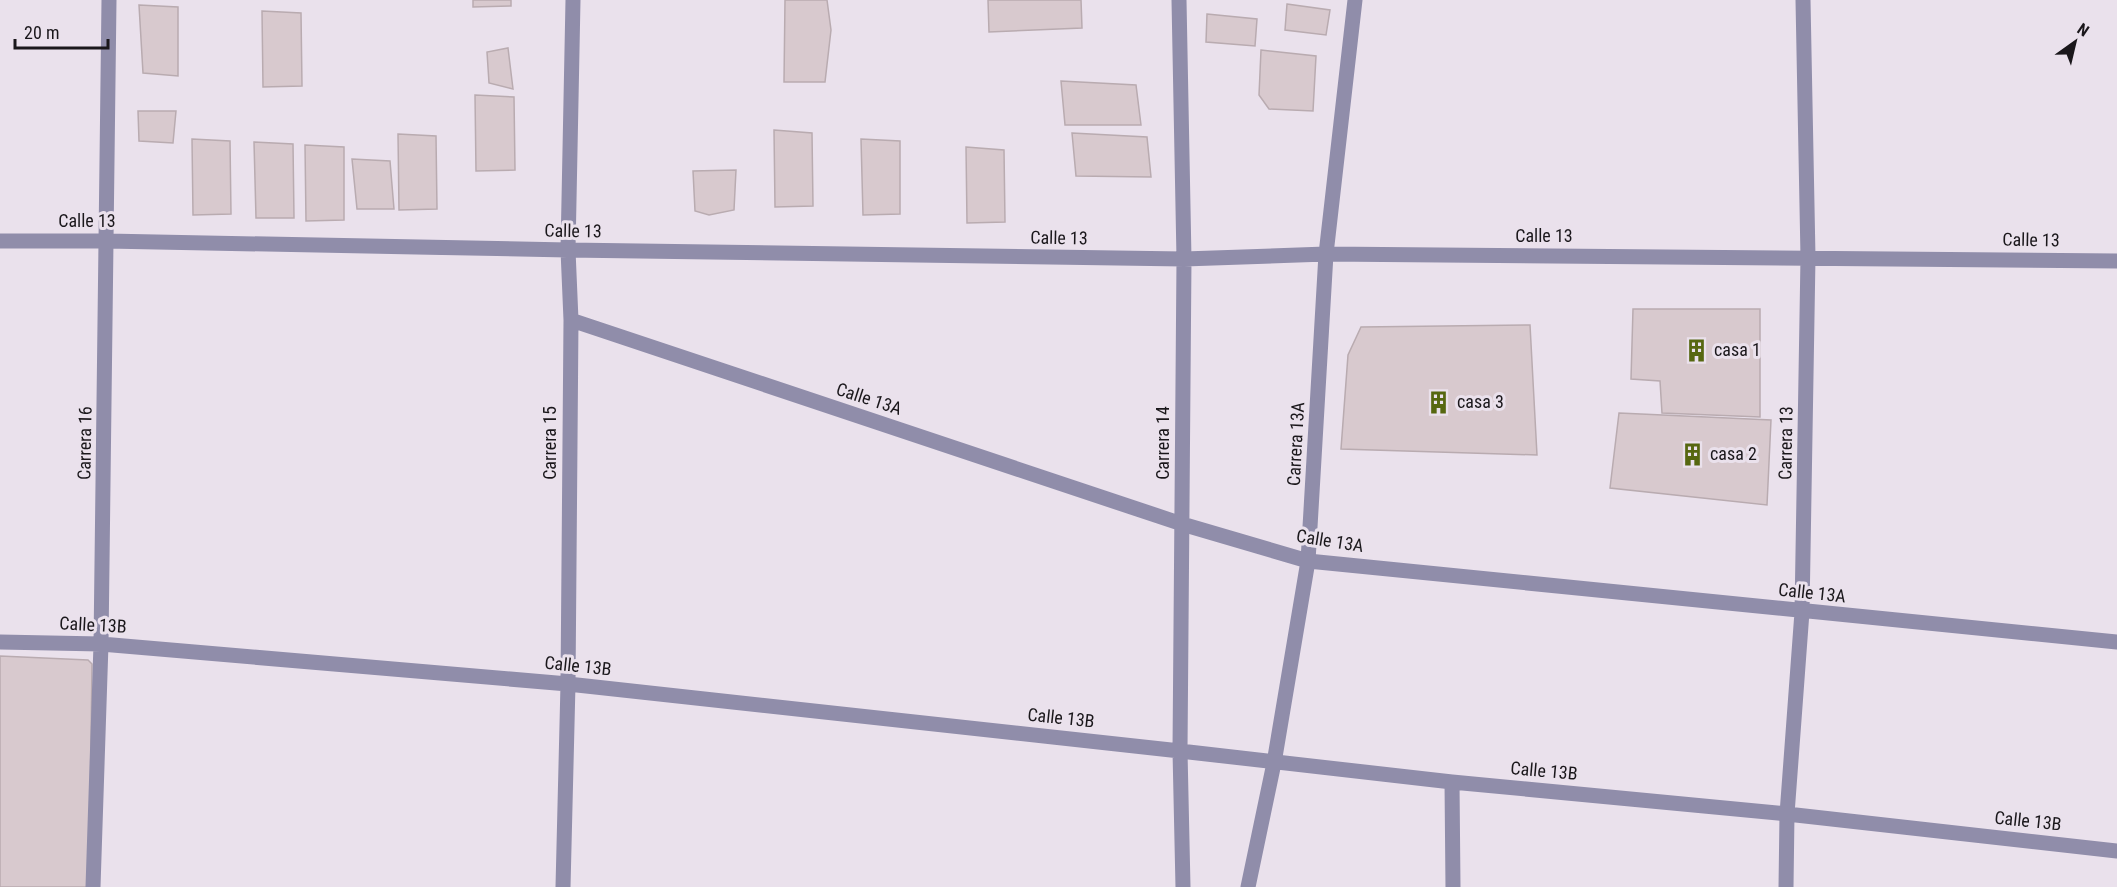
<svg xmlns="http://www.w3.org/2000/svg" width="2117" height="887" font-family="'Roboto Condensed',sans-serif">
  <style>
    .building { fill: #d8c9ce; stroke: #b9abb0; stroke-width: 1.5 }
    .lines { fill: none; stroke-linecap: round; stroke-linejoin: round }
    .street { stroke: #908daa; stroke-width: 15 }
    .labels { text-anchor: middle; stroke-width: 6; stroke-linejoin: round; paint-order: stroke }
    .street-label { font-size: 18px; fill: #1a171b; stroke: #eae1ec }
    .poi-label { font-size: 18px; fill: #1a171b; stroke: #eae1ec; text-anchor: start }
  </style>
  <rect width="100%" height="100%" fill="#eae1ec"/>
  <path class="building" d="M473,0H511V6L473,7Z
    M785,0H827L831,30L825,82H784Z
    M988,0H1081L1082,28L989,32Z
    M1287,4L1330,10L1326,35L1285,30Z
    M139,5L178,7V76L143,73Z
    M262,11L301,13L302,86L263,87Z
    M1207,14L1257,19L1255,46L1206,42Z
    M508,48L513,89L489,83L487,52Z
    M1261,50L1316,56L1313,111L1269,109L1259,95Z
    M1061,81L1136,85L1141,125H1065Z
    M475,95L514,97L515,170L476,171Z
    M138,111H176L173,143L139,141Z
    M774,130L812,133L813,206L775,207Z
    M1072,133L1147,137L1151,177L1076,176Z
    M398,134L436,136L437,209L399,210Z
    M192,139L230,141L231,214L193,215Z
    M861,139L900,141V214L863,215Z
    M254,142L293,144L294,218H256Z
    M305,145L344,147V220L306,221Z
    M966,147L1004,150L1005,222L967,223Z
    M352,159L390,161L394,209H357Z
    M736,170L734,210L709,215L695,211L693,171Z
    M1633,309H1760V417L1662,413L1660,381L1631,379Z
    M1530,325L1537,455L1341,449L1348,355L1361,327Z
    M1619,413L1771,420L1767,505L1610,488Z
    M0,656L88,660L92,664L89,887H0Z"/>
  <g class="lines">
    <path class="street" d="M1179,0L1184,259L1180,751L1183,887
      M0,241H107L568,250L1184,259L1326,254L2117,261
      M571,320L1182,524L1308,561L2117,642
      M0,642L101,644L568,684L1180,751L1452,782L1787,814L2117,851
      M1452,782L1453,887
      M93,887L101,644L109,0
      M563,887L568,684L571,320L568,250L573,0
      M1248,887L1274,763L1308,561L1326,254L1355,0
      M1786,887L1787,814L1802,612L1808,257L1803,0"/>
  </g>
  <defs>
    <symbol id="building-bare" viewBox="-9 -9 18 18"><path d="M-4-6H4V6H1V3H-1V6H-4ZM-2.5-4.3h1.7v1.8h-1.7ZM.8-4.3h1.7v1.8H.8ZM-2.5-1h1.7V.8h-1.7ZM.8-1h1.7V.8H.8Z" fill="#566710" stroke="#eae1ec" stroke-width="2.5" paint-order="stroke"/></symbol>
  </defs>
  <g fill-rule="evenodd">
    <use href="#building-bare" x="1680" y="334" width="33" height="33"/>
    <use href="#building-bare" x="1422" y="386" width="33" height="33"/>
    <use href="#building-bare" x="1676" y="438" width="33" height="33"/>
  </g>
  <g class="labels">
    <g class="street-label">
      <text x="87" y="227">Calle 13</text>
      <text transform="translate(573 231) rotate(1)" y="6">Calle 13</text>
      <text x="1544" y="242">Calle 13</text>
      <text transform="translate(1059 238) rotate(1)" y="6">Calle 13</text>
      <text transform="translate(2031 240) rotate(1)" y="6">Calle 13</text>
      <text transform="translate(869 399) rotate(18)" y="6">Calle 13A</text>
      <text transform="translate(85 443) rotate(-89)" y="6">Carrera 16</text>
      <text transform="translate(550 443) rotate(-90)" y="6">Carrera 15</text>
      <text transform="translate(1163 443) rotate(-90)" y="6">Carrera 14</text>
      <text transform="translate(1786 443) rotate(-89)" y="6">Carrera 13</text>
      <text transform="translate(1296 444) rotate(-87)" y="6">Carrera 13A</text>
      <text transform="translate(1330 541) rotate(9)" y="6">Calle 13A</text>
      <text transform="translate(1812 593) rotate(6)" y="6">Calle 13A</text>
      <text transform="translate(93 625) rotate(3)" y="6">Calle 13B</text>
      <text transform="translate(578 666) rotate(6)" y="6">Calle 13B</text>
      <text transform="translate(1061 718) rotate(6)" y="6">Calle 13B</text>
      <text transform="translate(1544 771) rotate(5)" y="6">Calle 13B</text>
      <text transform="translate(2028 821) rotate(6)" y="6">Calle 13B</text>
    </g>
    <g class="poi-label">
      <text x="1714" y="356">casa 1</text>
      <text x="1457" y="408">casa 3</text>
      <text x="1710" y="460">casa 2</text>
    </g>
  </g>
  <g transform="translate(2075 42) rotate(34)" stroke="#eae1ec" stroke-width="4.5" paint-order="stroke">
  <path d="M0-4.5L10 22L0 15L-10 22Z" fill="#1a171b"/>
  <text y="-9" font-size="16" font-weight="bold" text-anchor="middle" fill="#1a171b">N</text>
  </g>
  <path d="M15 39v9h93v-9" fill="none" stroke="#1a171b" stroke-width="3"/>
  <text x="24" y="39" font-size="18" fill="#1a171b" stroke="#eae1ec" stroke-width="4.5" paint-order="stroke">20 m</text>
</svg>
